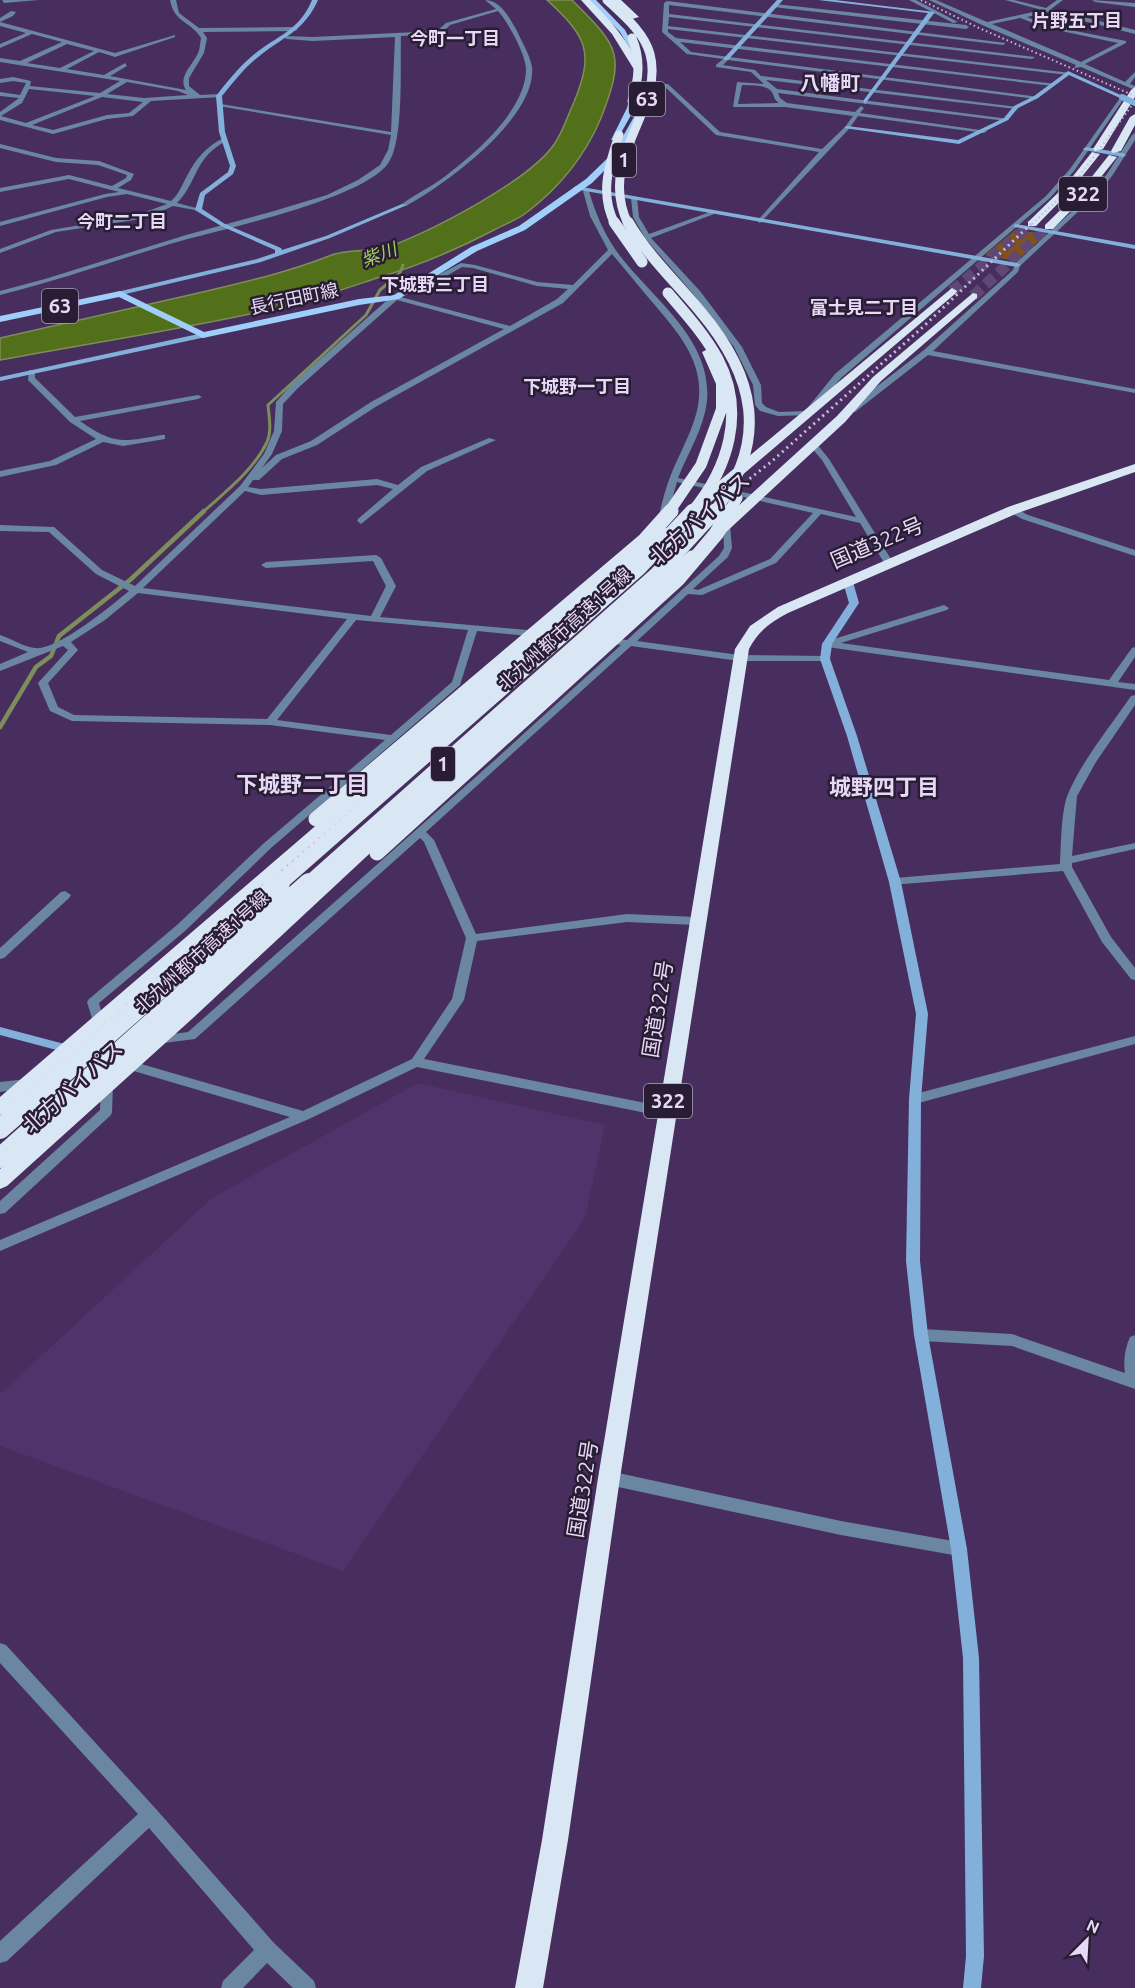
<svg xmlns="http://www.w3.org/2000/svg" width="1135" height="1988" font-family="Ubuntu,'Noto Sans JP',sans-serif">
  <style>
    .built { fill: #50336a }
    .green { fill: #80531d }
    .water { fill: #526f19; stroke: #7e8e5b; stroke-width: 1.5 }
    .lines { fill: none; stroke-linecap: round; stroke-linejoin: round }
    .stream-far1 { stroke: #7e8e5b; stroke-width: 3 }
    .stream { stroke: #7e8e5b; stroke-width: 4.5 }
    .highway-tunnel { stroke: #5f4875; stroke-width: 11; stroke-dasharray: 11 6; stroke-linecap: butt }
    .street { fill: #6a86a1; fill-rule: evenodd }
    .secondary { fill: #82b0da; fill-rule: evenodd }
    .primary { fill: #9fcefa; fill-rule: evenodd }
    .highway { fill: #d9e6f3; fill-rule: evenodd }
    .rail-far3 { stroke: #c9b9da; stroke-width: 2; stroke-dasharray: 1.5 3; stroke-linecap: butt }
    .rail-far2 { stroke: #c9b9da; stroke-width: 3; stroke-dasharray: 2 4; stroke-linecap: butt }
    .rail-far1 { stroke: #c9b9da; stroke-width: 4; stroke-dasharray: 2 5; stroke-linecap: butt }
    .rail { stroke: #c9b9da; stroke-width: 4.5; stroke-dasharray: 3 7; stroke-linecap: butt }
    .secondary-bridge { stroke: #82b0da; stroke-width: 6 }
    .highway-bridge-far3 { stroke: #d9e6f3; stroke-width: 9 }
    .highway-bridge-far2 { stroke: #d9e6f3; stroke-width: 11 }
    .highway-bridge-far1 { stroke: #d9e6f3; stroke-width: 15 }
    .highway-bridge { stroke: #d9e6f3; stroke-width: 20 }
    .labels { text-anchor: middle; stroke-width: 5; stroke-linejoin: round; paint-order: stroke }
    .far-neighbourhood-label { font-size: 18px; font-weight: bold; fill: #e6d8f6; stroke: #281d33 }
    .far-water-label { font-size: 18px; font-style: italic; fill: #a5cf61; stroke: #281d33 }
    .far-street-label { font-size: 18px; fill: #e6d8f6; stroke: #281d33 }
    .far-quarter-label { font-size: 20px; font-weight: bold; fill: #e6d8f6; stroke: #281d33 }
    .shield { fill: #281d33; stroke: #ada0bc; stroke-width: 1.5 }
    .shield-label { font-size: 20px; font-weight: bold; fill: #e6d8f6 }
    .street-label { font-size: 21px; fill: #e6d8f6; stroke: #281d33 }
    .neighbourhood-label { font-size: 22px; font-weight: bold; fill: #e6d8f6; stroke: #281d33 }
  </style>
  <rect width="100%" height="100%" fill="#472e5e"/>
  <path class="built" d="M418,1083L605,1125L585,1218L343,1571L0,1446V1394L212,1198Z"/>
  <path class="green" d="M1015,230L1039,233L1044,236L1017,261L987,256L986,254Z"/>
  <path class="water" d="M547,0H572C619,47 626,54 601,118C585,156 559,188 526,213C517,220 505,224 494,230C456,250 418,266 377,278C347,288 316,299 286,306C192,328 95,342 0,360V338C65,323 130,309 194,294C240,283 286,273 329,256C348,248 372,253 391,246C433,230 531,180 555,143C563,131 568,115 574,102C595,51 586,36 547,0Z"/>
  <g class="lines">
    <path class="stream-far1" d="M203,512C225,492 254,470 267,442C272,431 269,417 268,405L366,315L380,290L400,273L403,265"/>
    <path class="stream" d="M0,727L36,667L51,656L59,636L130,580L204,511"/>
    <path class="highway-tunnel" d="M952,291L1032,224
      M973,296L1049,227"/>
    <path class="street" d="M2,0H39L4,3Z
      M170,0H176L179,13L199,28L295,27L298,29L295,31L203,32L207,38L204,53L189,78V86L200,95L219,94L221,97L151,101L133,116L107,119L53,134L0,120V112L19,98L0,96V92L20,95L26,83L13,81L0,83V79L13,77L31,81L30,86L100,93L120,81L0,62V58L20,61L62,42L32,34L0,48V44L26,33L0,26V22L115,53L175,35V37L115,57L99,52L67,69L104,75L125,63L127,66L110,76L186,90C177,77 193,65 198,53C200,49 200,43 201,38C191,21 174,23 170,0ZM67,44L94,51L60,68L27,63ZM127,82L178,91L188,95L144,98L107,94ZM29,89L95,96L26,123L1,116L22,103ZM102,97L143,102L129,113L107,115L53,130L32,125Z
      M485,0C500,0 509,17 516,29C521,40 530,55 532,67C537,118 445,185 406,206L401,205C412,196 427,189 440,180C471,157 526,112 526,69C526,55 508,22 498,11L450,25L441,34L401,36C400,66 404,139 389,162C365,200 216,230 170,244C113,261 57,281 0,295V291L45,279L186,235L274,211L327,195L358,180L380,165L388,150L391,135L218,106L221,104L391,132L395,37L313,41L286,39L284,36L313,37L437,31L446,23L496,9Z
      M909,0H916L958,22L953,23Z
      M929,0H936L987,22L1042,10L1005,0H1014L1046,8L1057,0H1063L1051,9L1135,30V34L1048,12L1027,17L1050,26L1126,41V43L1085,64L1125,82L1135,72V77L1130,84L1135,86V90L1081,67L1074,68L1076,65L982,25ZM1020,18L1047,28L1118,43L1081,62L992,24Z
      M1092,0L1135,3V7L1095,2Z
      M667,1L1006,43L1003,45L669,5V14L1035,57L1032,59L669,17L668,26L1071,73L1068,75L668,29V32L676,38L1056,84L1053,86L680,42L691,52L1039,97L1036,99L728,60L723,65L755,70L761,76L1019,107L1016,109L766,80L777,89L1009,119L1006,121L778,93L780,98L787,103L855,112L861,106L864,108L860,113L987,131L984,133L858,116L849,129L760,223L757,221L758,220L819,152L716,135L664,86V84H668L720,132L822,149L845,127L853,116L785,107H733L737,82L764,84L751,72L716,67V65L723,59L687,54L662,32L664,3ZM742,85C749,86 766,84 771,91C775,96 773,99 779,103L738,104Z
      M775,4L966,25L969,27L966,29L773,7Z
      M11,11L16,12L13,16L0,22V18Z
      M1122,95L1125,97L1074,171L1050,198L841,378L810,415L778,416L760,411L755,405L753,385L734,347L694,295L645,238L633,217L631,198L634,196L637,198L639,217L649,234L710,212H714V214L651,238L700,291L742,347L761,385L762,403L766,407L779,412L805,411L835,374L1046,196L1070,169Z
      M1135,133V140L1112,176L1097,194L1020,266L1018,272L933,351L1135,389V393L928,355L855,412H849V408L924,350L1013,270L1015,264L1093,192L1107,174L1132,135Z
      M224,138L226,141C193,159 198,182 177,203L200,209V211L173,206L151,216L134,220L56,232L0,253V249L51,230L134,216L167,204L127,194L107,197L0,226V222L105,194L119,192L69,179L0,192V188L69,175L112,186L126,178L127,175L98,165L56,162L0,148V144L56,158L99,161L134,174L131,180L118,188L171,201C179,194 182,185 187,176C195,160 207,145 224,138Z
      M586,189L589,191C595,212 603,231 615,249C648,296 713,337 707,401C704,428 688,453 678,478L856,517L822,460L809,445L816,443L829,459L894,564L889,567L886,566L860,523L821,514L776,563L702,595L688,594L637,641L739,655L825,656L830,659L828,661H739L631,646L426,832L434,840L476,934L627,914L696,917L702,921L696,925L627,922L477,941L464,1000L424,1059L666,1107L671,1109L672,1112L671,1115L666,1117L417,1067L309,1119L0,1251V1240L290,1117L120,1067L118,1064L120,1061L124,1059L303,1111L412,1059L452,999L466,938L424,842L420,838L195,1039L156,1044L150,1040L156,1036L188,1032L496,759L621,645L604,642V638L627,640L719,556L724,548L723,523H729L730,525L732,548L728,557L693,589L698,590L770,559L813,513L677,482L666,520L659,522L658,520C661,507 664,493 669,480C676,460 687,442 694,421C711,371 684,339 653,303C639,287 626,270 612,254L563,303L377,406L317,445L282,459L259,480H253L248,487L261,489L377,479L398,485L421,467L489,438L496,440L427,471L361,524L357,521L358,519L393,489L377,485L261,495L245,491L143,588L371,616L386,586L373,561L266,568L261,565L266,562L376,555L381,558L396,586L380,617L539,631L544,634L539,637L477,631L460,685L271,848L185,931L99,1003L104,1022L102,1025H94L87,1002L89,999L177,925L263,844L385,740L270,725L72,721L50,711L38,683L68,650L63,646L0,671V664L28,652L0,641V635C11,638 23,647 35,648C57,651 112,605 129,591L96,574L49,532L0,531V525L54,527L102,570L135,586L240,486L264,454L274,431L276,402L292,384L393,295L510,326L557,299L568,289L537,286L473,268L462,267L427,287L413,283L417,281L423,283L461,263L475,265L537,282L573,285L608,250L590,216L583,191ZM397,300L504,329L371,402L311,441L276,455L262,468L272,454L282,431L283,404L298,388ZM138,593L347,619L267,719L74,715L58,707L48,683L78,650L71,642L105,620ZM356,620L468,630L452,682L391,735L277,720Z
      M29,370H35V378L75,417L198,395L202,397L198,399L80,421C114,445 123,442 162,435H165V439L123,446L103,442L56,465L0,477V471L50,461L96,439L70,422L28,380Z
      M1013,507L1028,515L1135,550V556L1022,519L1010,512L1009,510Z
      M944,605L949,608L947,610L841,643L1109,680L1132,648L1135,647V657L1118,682L1135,684V690L827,647L822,644L824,642Z
      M1135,695V705L1096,762L1077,796L1072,856L1135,843V849L1072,863V867L1111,937L1135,968V980L1131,979L1102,942L1063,871L891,885L889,882L895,878L1060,864C1061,846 1061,810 1068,794C1083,759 1110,727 1131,696Z
      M65,891L71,895L69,898L4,958L0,959V948L61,892Z
      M1135,1036V1044L915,1104L911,1102L909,1099L911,1096L915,1094Z
      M27,1079L31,1081L33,1084L31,1087L0,1092V1082Z
      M107,1079L111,1081L113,1084L112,1112L111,1115L5,1213L0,1214V1201L100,1110L101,1084L103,1081Z
      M921,1329L1012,1334L1125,1373C1123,1361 1125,1348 1130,1337L1135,1335V1389L1012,1346L921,1341L916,1339L914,1335L916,1331Z
      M609,1471L841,1521L959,1542L965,1544L967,1549L965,1554L959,1556L841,1535L609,1485L604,1483L601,1478L604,1473Z
      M0,1643L6,1645L156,1809L274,1943L314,1981L316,1988H293L267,1963L243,1988H221L223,1981L254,1950L149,1828L7,1961L0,1963V1941L138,1814L0,1663Z"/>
    <path class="secondary" d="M312,0H318C304,32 282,37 257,58C243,69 233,83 222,96L225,132L236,166L233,174L205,195L202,209L225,224L281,248L282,250L326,236L402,204L407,205L330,238L261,262L117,296V292L257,259L275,253V250L221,226L195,210L200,193L228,172L230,166L219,132L216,96C227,82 238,68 251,57C275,36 299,32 312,0Z
      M777,0H783L728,60H724V58Z
      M818,0H835L935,12L865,104L863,101L928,13Z
      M1068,71L1125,97L1120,98L1069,75L1038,98L1018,108L1008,120L959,144L844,128L847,126L958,140L1004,118L1014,106L1034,96Z
      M1086,147L1123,153L1126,155L1123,157L1084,150L1083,149Z
      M576,186L1017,263L1021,265L1017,267L574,189L573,188Z
      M1016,224L1135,245V249L1014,227V225Z
      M203,333H206V337L0,381V377Z
      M848,579L853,582L859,603L832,644L830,659L857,736L901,882L928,1014L921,1099L920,1261L928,1335L967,1549L979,1658L984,1956L981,1988H963L966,1956L963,1658L951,1549L914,1335L906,1261L909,1099L916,1014L889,882L847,736L820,659L822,644L849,603L843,582Z
      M0,1027L72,1046L74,1049L68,1053L0,1035Z"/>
    <path class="primary" d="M589,0H596L625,30L638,55H634L620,32Z
      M633,84L640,86L635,108L617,140H611L627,108Z
      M635,115L642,117L620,155L592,183L525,230L477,251L399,299L359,305L203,338L119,297L0,322V316L120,291L204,332L359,299L394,295L471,247L519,226L586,179L614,152Z"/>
    <path class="highway" d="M581,0H590C611,20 629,43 642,69L641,71H635L612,34Z
      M612,0H621L639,17L632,19Z
      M1135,87V97L1103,149L1095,151L1093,149L1131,90Z
      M1135,114V125L1121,151L1113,153L1111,151L1130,117Z
      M1092,152L1100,154L1072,189L1036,226H1028V222L1066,185Z
      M1109,155L1117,157L1089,192L1053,229H1045V225L1083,188Z
      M952,288L957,291L956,293L699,512H689L687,509L689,506Z
      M973,293L977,294V298L881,381L845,422L724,534H714L712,531L714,528L837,416L873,377Z
      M708,349C723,354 732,397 726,411L722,412L716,408V384L702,352Z
      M1135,464V472L1018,513L788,613C771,622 758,631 749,649L620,1478L568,1840L543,1988H515L542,1840L598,1478L735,649L750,626L778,607L1008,507Z
      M666,528L673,532L671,535L7,1113L0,1115V1097L661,529Z
      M694,550L699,551L701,554L699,557L454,775L193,1018L7,1186L0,1189V1169L181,1008L442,769L689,551Z"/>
    <path class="rail-far3" d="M921,0L979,28L1135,96
      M1032,224L1073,185L1135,101"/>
    <path class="rail-far2" d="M707,512L771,462L924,326L1033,222"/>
    <path class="rail-far1" d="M266,885L709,511"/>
    <path class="rail" d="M0,1119L267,883"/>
    <path class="secondary-bridge" d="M1122,97L1135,103"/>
    <path class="highway-bridge-far3" d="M607,0C623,15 644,32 650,54C665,110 596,157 628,224
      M632,38C641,59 639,79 632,101
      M615,224C599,194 609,165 619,135"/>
    <path class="highway-bridge-far2" d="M614,222L642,262
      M628,222C647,255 676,282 700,311C755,376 770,441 714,512
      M668,293C686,314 705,335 718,359C746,412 728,469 692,512
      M669,512L701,465L722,408
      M729,512L737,498"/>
    <path class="highway-bridge-far1" d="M316,819L644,541L671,511
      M377,853L678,579L716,534L730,511
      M278,885L639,568L693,511
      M307,885L657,574L715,511"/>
    <path class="highway-bridge" d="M0,1129L280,883
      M0,1158L309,883"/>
  </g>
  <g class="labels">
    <g class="far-neighbourhood-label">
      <text x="1077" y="27">片野五丁目</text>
      <text x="455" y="45">今町一丁目</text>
      <text x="122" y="228">今町二丁目</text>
      <text x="435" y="291">下城野三丁目</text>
      <text x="864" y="314">富士見二丁目</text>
      <text x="577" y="393">下城野一丁目</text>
    </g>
    <g class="far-water-label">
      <text transform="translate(379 255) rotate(-21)" y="6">紫川</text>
    </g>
    <g class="far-street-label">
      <text transform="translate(294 299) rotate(-12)" y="6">長行田町線</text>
      <text transform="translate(565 629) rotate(-42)" y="6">北九州都市高速1号線</text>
      <text transform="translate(202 952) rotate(-42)" y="6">北九州都市高速1号線</text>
    </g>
    <g class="far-quarter-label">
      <text x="830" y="90">八幡町</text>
    </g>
    <g class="shield">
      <rect x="629" y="82" width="36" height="34" rx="4.5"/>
      <rect x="612" y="143" width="24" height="34" rx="4.5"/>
      <rect x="1059" y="177" width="48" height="34" rx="4.5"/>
      <rect x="42" y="289" width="36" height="34" rx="4.5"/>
      <rect x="431" y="747" width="24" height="34" rx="4.5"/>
      <rect x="644" y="1084" width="48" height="34" rx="4.5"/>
    </g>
    <g class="shield-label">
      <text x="647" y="106">63</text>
      <text x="624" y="167">1</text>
      <text x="1083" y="201">322</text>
      <text x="60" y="313">63</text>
      <text x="443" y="771">1</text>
      <text x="668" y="1108">322</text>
    </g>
    <g class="street-label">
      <text transform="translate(700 519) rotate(-42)" y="7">北方バイパス</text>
      <text transform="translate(877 543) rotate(-23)" y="7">国道322号</text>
      <text transform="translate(658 1009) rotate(-81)" y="7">国道322号</text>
      <text transform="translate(73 1087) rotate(-42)" y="7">北方バイパス</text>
      <text transform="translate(583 1489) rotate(-81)" y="7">国道322号</text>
    </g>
    <g class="neighbourhood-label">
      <text x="302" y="792">下城野二丁目</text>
      <text x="884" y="795">城野四丁目</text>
    </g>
  </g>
  <g transform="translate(1087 1940) rotate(24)" stroke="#281d33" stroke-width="4.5" paint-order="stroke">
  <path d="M0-4.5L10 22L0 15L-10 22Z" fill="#e6d8f6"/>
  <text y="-9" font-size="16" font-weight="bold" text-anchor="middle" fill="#e6d8f6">N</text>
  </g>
</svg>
